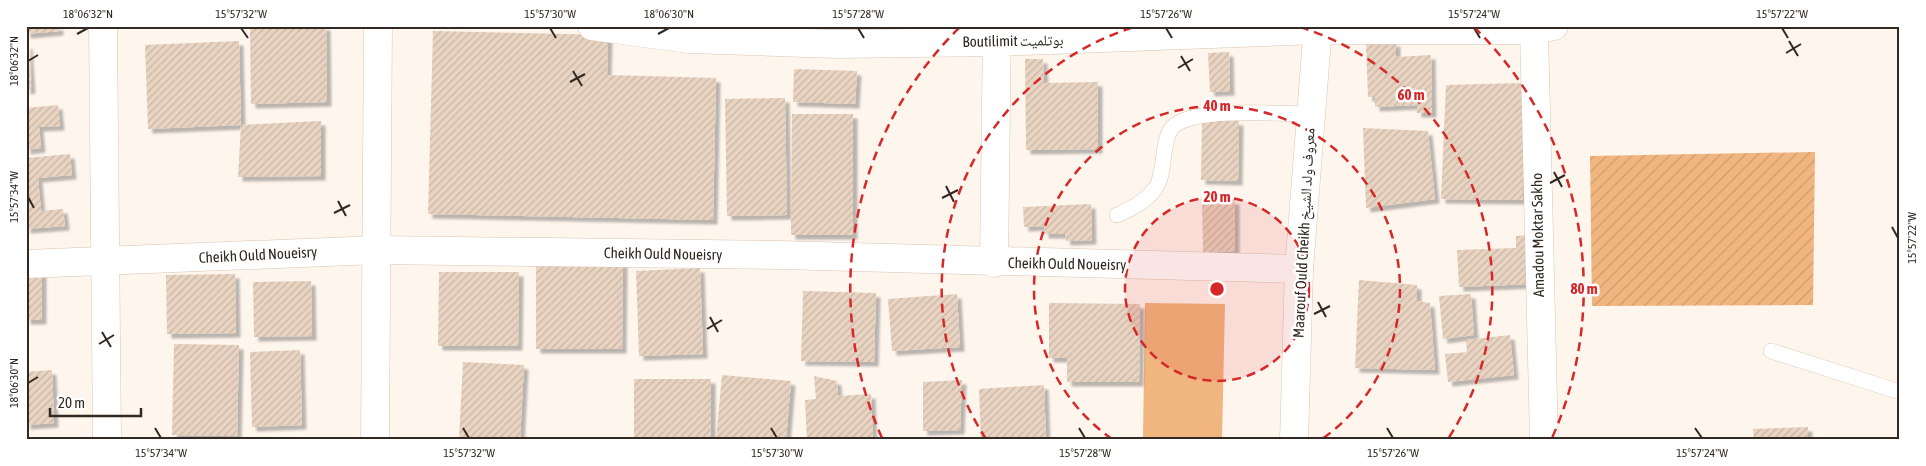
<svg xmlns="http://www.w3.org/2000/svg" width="1926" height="466" font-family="'Asap Condensed','Noto Naskh Arabic',sans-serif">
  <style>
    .garden { fill: url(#garden-furrows) }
    .pitch { fill: #f1b580 }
    .building { fill: url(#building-hatch); filter: url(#shadow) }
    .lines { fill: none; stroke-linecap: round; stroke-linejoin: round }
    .service-casing { stroke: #dac5b3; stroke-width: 16 }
    .minor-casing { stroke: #dac5b3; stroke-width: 29 }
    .tertiary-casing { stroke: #dac5b3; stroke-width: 29 }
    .service { stroke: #fff; stroke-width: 15 }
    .minor { stroke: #fff; stroke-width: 28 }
    .tertiary { stroke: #fff; stroke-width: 28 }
    .ticks { fill: none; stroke: #312922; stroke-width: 2 }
    .ring { fill: none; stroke: #d62828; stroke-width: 2.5; stroke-dasharray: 9 6 }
    .labels { text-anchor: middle; stroke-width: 5; stroke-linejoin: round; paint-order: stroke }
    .street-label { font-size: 15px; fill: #312922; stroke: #fff }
    .centre { fill: #d62828; stroke: #fff; stroke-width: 2.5 }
    .ring-label { font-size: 15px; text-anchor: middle; font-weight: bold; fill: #d62828; stroke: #fff; stroke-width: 5; stroke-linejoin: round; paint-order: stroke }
    .neatline { fill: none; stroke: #312922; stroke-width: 2 }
    .ticks-label { font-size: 12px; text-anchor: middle; fill: #312922 }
  </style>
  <defs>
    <pattern id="garden-furrows" width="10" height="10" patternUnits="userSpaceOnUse" patternTransform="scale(1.25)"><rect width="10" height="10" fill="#f1b580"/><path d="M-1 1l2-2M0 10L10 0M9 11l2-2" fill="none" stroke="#cf9c6e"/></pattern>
    <pattern id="building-hatch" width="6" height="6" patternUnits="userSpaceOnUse" patternTransform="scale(1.25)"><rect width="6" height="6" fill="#e9d3c1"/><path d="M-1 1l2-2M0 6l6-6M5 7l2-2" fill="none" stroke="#c8b5a6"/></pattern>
    <filter id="shadow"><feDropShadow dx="4.5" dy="4.5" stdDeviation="1" flood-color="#0004"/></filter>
  </defs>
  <rect width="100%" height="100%" fill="#fef5ed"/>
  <path class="garden" d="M1815,152L1813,305L1592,306L1590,156Z"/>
  <path class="pitch" d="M1145,303L1225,304L1222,439L1143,438Z"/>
  <path class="building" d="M26,26H59V31L26,34Z
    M250,26H326L327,102L251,104Z
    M433,31L608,35L607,75L716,78L713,220L428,214Z
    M239,41L241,125L148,129L145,45Z
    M1396,42V57L1431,55L1432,113H1417V105L1375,107V97H1368L1366,44Z
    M28,44L31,89L26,90V45Z
    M1229,52L1230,91L1210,92L1208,53Z
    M1025,59H1043L1044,83L1098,82V149L1026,150Z
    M794,69L857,71L855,104L793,102Z
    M1523,83V200L1441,199L1446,85Z
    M785,98L787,215L727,216L725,99Z
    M58,105L60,126L39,127L41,148L26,150V108Z
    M792,114H853V235H791Z
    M321,121V176L238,177L241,125Z
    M1202,121H1239L1238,181L1201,180Z
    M1363,128L1428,131L1435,199L1366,208Z
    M70,154L72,175L38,178L41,211L63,209L65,226L26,229V158Z
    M1202,200H1235V251L1203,252Z
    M1091,204L1092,240L1066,241L1065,234H1044V226L1024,227L1023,207Z
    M1528,235L1531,284L1459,287L1457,250L1516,248V236Z
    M623,262L622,349H536V263Z
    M700,268L703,354L639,356L636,271Z
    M26,272H42V320H26Z
    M439,272H519L518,346H438Z
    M235,274L236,333L167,334L166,275Z
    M1359,280L1417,285V301L1430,303L1435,370L1355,368Z
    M311,281L312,336L254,337L253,282Z
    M803,291L876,293L874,362L801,361Z
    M957,294L960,347L892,351L888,299Z
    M1471,294L1474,335L1443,339L1439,296Z
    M1049,303L1140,304L1139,382H1067V358H1049Z
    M1510,335L1514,375L1448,382L1445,354L1467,352L1466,340Z
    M174,344L239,345L237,436L172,435Z
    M300,350L302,425L252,427L250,352Z
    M463,362L524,365L520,440H459Z
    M52,370L54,423L26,425V372Z
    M722,375L791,381L786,440H716Z
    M814,376L837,381L838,396L871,394L873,440H807L805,400L816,399Z
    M634,379H711V440H634Z
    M962,380L960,430L923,431V382Z
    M1044,385L1046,440H981L979,389Z
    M1808,427V440H1754L1753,429Z"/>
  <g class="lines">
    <defs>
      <path id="service" d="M1117,215C1132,208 1144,203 1155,189C1167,173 1160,136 1175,125C1200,107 1278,114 1311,114
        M1771,351L1900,392"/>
      <path id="minor" d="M103,26L107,440
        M592,26L689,39L836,44L996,42L1317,30H1534L1554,26
        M1534,30L1544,440
        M994,263L997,26
        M26,264L377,250L780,255L1299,269
        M375,440L378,26"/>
      <path id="tertiary" d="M1294,440L1299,269L1318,26"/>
    </defs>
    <use href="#service" class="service-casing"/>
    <use href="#minor" class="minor-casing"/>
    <use href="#tertiary" class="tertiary-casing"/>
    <use href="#service" class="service"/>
    <use href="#minor" class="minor"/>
    <use href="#tertiary" class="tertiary"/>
  </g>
  <path class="ticks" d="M241,28L248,38M550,28L556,38M858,28L864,38M1166,28L1172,38M1474,28L1480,38M1782,28L1788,38M77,34L88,28M658,34L669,28M1789,41L1798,56M1786,53L1801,44M1181,56L1190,71M28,61L38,55M1178,68L1193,59M573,71L582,86M570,82L585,74M1554,172L1562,187M1550,183L1565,175M946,186L954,202M28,197L34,208M942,198L958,190M338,201L346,216M334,213L350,205M1892,227L1898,238M1318,302L1326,317M1314,314L1330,306M710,317L718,332M707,329L722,320M102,332L111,347M99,344L114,335M28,383L38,377M155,428L161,438M463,428L469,438M771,428L777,438M1079,428L1085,438M1387,428L1393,438M1695,428L1702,438"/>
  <circle cx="1217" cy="289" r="92" fill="#d62828" fill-opacity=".12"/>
  <g class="ring">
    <circle cx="1217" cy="289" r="92"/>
    <path d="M1112 439A183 183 0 1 1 1322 439"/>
    <path d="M986 439A275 275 0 0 1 1134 27M1300 27A275 275 0 0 1 1448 439"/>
    <path d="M882 438A367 367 0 0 1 960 27M1474 27A367 367 0 0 1 1552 438"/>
  </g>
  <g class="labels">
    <g class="street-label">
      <text transform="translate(1013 41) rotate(-1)" y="5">Boutilimit بوتلميت</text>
      <text transform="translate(1304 233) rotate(-87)" y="5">Maarouf Ould Cheikh معروف ولد الشيخ</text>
      <text transform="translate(1538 235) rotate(-91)" y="5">Amadou Moktar Sakho</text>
      <text transform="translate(663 254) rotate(1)" y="5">Cheikh Ould Noueisry</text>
      <text transform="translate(258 255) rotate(-3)" y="5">Cheikh Ould Noueisry</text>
      <text transform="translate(1067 264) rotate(1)" y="5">Cheikh Ould Noueisry</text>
    </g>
  </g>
  <circle cx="1217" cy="289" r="8" class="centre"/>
  <g class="ring-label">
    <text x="1411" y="100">60 m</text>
    <text x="1217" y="111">40 m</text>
    <text x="1217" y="202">20 m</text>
    <text x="1584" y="294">80 m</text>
  </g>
  <rect width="1926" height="466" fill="none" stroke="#ffffff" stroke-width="55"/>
  <path d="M50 408v8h91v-8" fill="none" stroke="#312922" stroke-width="2.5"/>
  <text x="58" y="408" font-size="15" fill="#312922" stroke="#ffffff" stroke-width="4" paint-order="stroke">20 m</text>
  <rect x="28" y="28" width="1870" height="410" class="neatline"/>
  <g class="ticks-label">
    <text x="88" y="18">18°06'32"N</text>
    <text x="241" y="18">15°57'32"W</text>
    <text x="550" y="18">15°57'30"W</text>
    <text x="669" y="18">18°06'30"N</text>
    <text x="858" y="18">15°57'28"W</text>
    <text x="1166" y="18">15°57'26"W</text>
    <text x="1474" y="18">15°57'24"W</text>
    <text x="1782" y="18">15°57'22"W</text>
    <text transform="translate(14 61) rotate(-90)" y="4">18°06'32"N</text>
    <text transform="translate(14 197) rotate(-90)" y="4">15°57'34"W</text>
    <text transform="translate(1912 238) rotate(-90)" y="4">15°57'22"W</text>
    <text transform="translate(14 383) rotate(-90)" y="4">18°06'30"N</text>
    <text x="161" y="457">15°57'34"W</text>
    <text x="469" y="457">15°57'32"W</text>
    <text x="777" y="457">15°57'30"W</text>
    <text x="1085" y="457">15°57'28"W</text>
    <text x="1393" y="457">15°57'26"W</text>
    <text x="1702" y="457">15°57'24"W</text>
  </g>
</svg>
